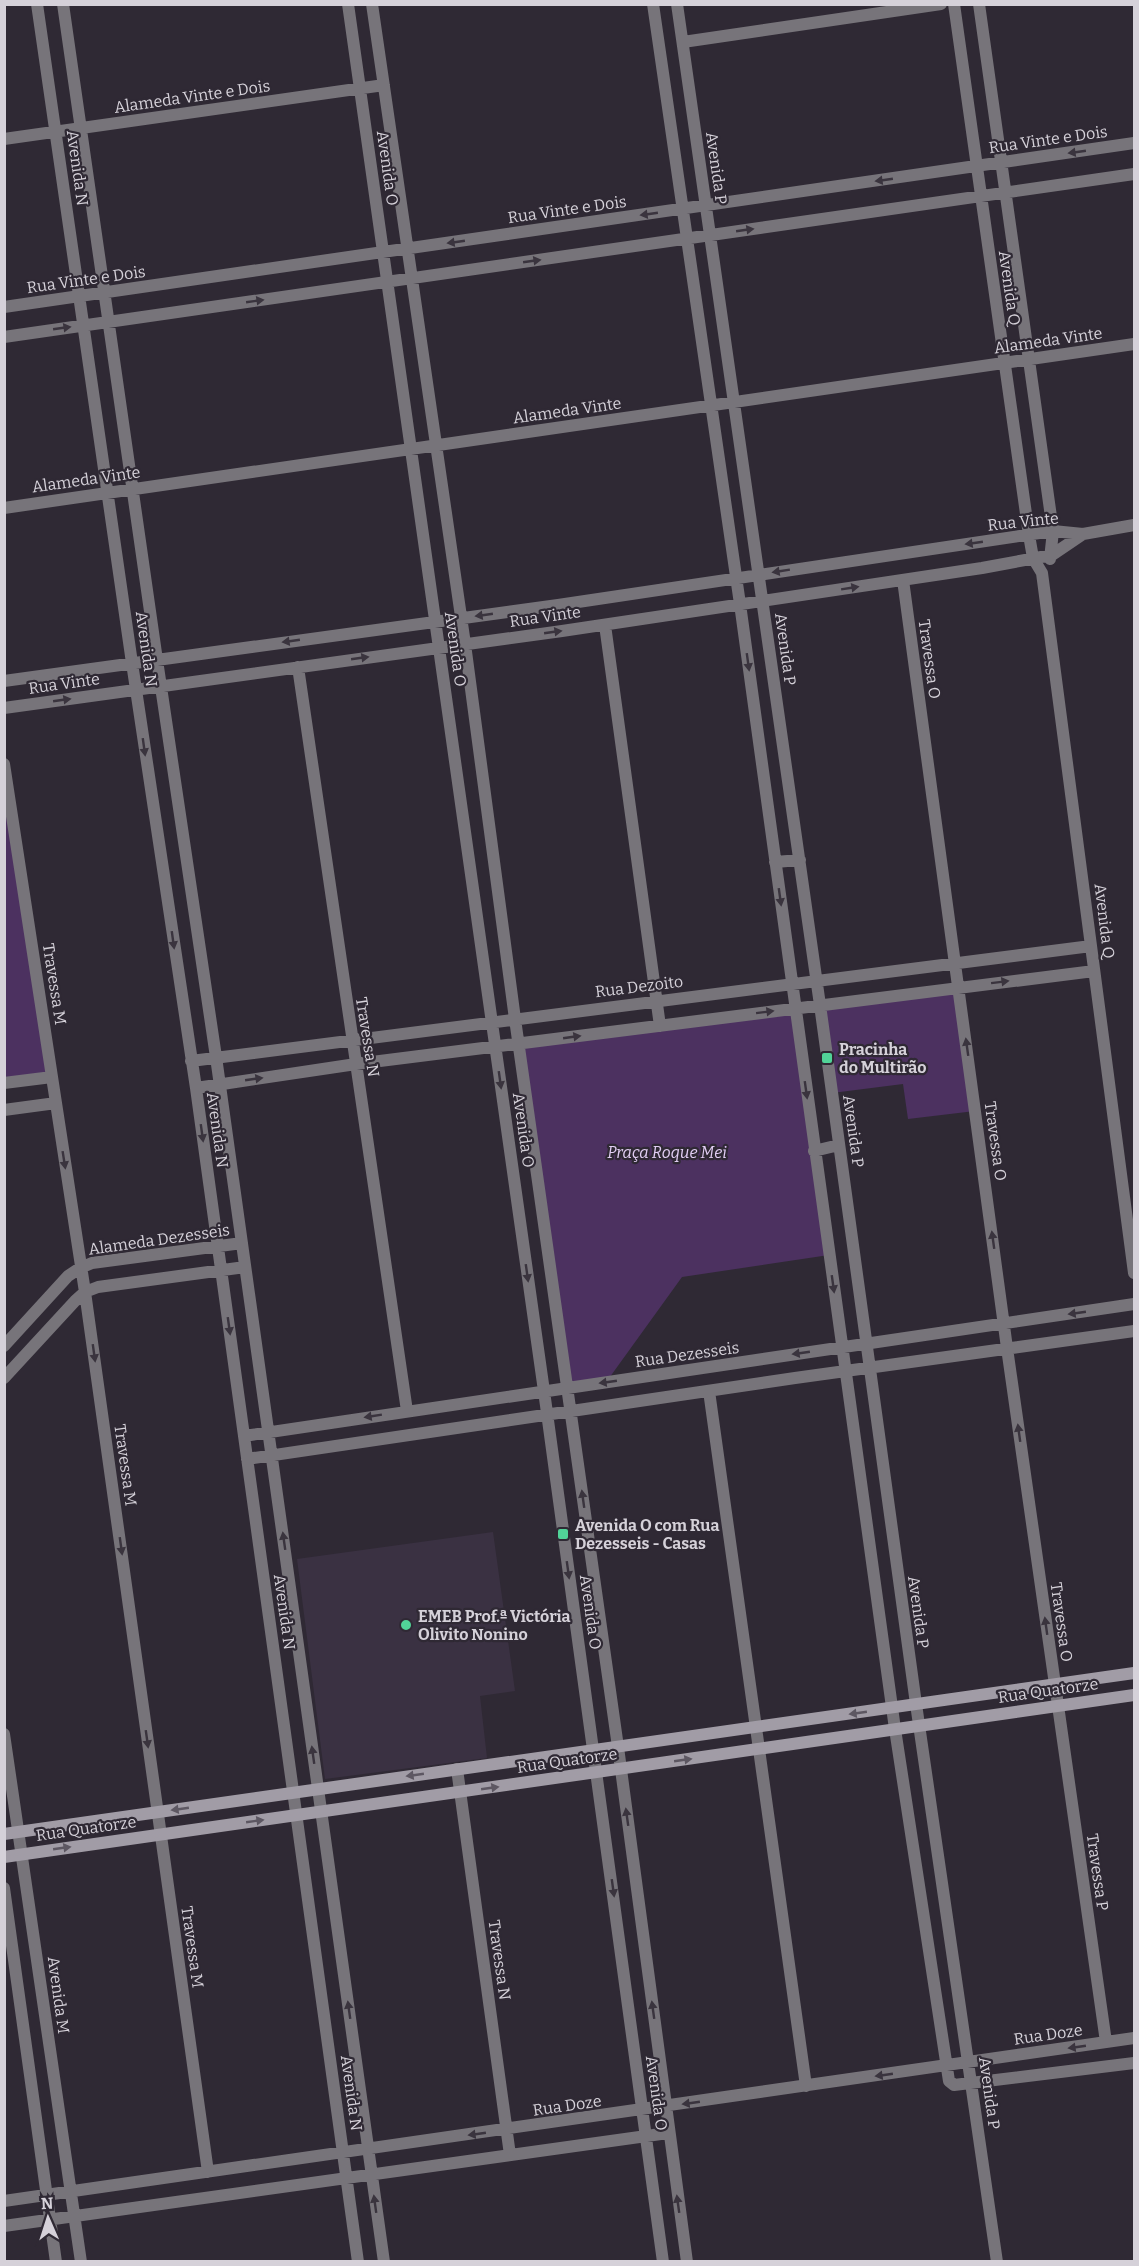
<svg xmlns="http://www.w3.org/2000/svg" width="1139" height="2266" font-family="Bitter,serif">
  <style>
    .built { fill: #3a3142 }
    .green { fill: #4c3160 }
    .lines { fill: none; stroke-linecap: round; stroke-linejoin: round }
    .street { stroke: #77747a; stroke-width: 12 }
    .secondary { stroke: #a19ca6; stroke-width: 12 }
    .oneway { fill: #3a343e }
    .oneway2 { fill: #5d5762 }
    .poi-dot { fill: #51d398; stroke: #2f2934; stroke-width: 2 }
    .labels { text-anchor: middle; stroke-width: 4.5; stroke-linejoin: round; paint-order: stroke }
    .street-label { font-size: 16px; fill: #d5d1d9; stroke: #2f2934 }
    .poi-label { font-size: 16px; font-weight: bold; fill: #d5d1d9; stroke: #2f2934; text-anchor: start }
    .park-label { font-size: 16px; font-style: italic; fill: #e2cef4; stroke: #2f2934 }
  </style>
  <rect width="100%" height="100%" fill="#2f2934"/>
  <path class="built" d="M493,1532L515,1691L480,1696L487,1758L325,1779L297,1559Z"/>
  <path class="green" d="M4,763L52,1076L4,1083Z
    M959,988L975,1111L908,1119L903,1084L832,1093L820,1005Z
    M794,1009L829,1255L682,1277L607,1381L567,1388L519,1045Z"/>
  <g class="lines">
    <path class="street" d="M37,4L132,663L196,1088L358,2262
      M63,4L157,660L216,1057L384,2262
      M348,4L544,1391L663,2262
      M372,4L465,644L515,1019L618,1747L687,2262
      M653,4L740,604L895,1729L949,2081L954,2085L1134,2063
      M677,4L820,1005L916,1704L997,2262
      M954,4L1029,535L1033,558L1042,573L1134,1273
      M979,4L1053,531L1050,559
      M683,42L941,4
      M4,139L384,85
      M4,307L1134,143
      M4,337L1134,174
      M4,508L1134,344
      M903,580L1007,1348L1106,2042
      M605,625L660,1026
      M298,667L407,1411
      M4,681L558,605L1053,531L1083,534L1134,525
      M4,708L562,631L982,568L1052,555L1083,534
      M4,764L85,1292L208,2172
      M775,862L800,860
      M191,1061L1091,946
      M4,1083L52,1077
      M196,1088L356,1064L1094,971
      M4,1110L56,1103
      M814,1151L839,1145
      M4,1346L68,1276L80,1268L92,1263L242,1243
      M4,1378L75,1301L85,1292L98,1287L245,1267
      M709,1391L806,2086
      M244,1436L1134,1304
      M247,1459L795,1378L1134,1331
      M4,1734L81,2262
      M457,1769L510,2155
      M4,1888L56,2262
      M4,2201L1134,2038
      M4,2226L668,2133"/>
    <path class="secondary" d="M4,1834L1134,1673
      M4,1857L1134,1695"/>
  </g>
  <defs><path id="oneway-solid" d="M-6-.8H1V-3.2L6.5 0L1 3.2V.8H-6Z" transform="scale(1.5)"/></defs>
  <g class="oneway">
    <use href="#oneway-solid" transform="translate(1077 152) rotate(172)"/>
    <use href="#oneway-solid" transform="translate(884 180) rotate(172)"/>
    <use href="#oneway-solid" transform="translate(649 214) rotate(172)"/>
    <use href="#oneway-solid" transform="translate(745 230) rotate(-8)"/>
    <use href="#oneway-solid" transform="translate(456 242) rotate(172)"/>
    <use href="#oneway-solid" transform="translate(532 261) rotate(-8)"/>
    <use href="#oneway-solid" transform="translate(255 301) rotate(-8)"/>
    <use href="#oneway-solid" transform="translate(62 328) rotate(-8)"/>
    <use href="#oneway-solid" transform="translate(974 543) rotate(172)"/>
    <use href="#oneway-solid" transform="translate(781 571) rotate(171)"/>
    <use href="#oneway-solid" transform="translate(850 588) rotate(-9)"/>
    <use href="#oneway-solid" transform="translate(484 615) rotate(172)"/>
    <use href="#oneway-solid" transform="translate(553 632) rotate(-8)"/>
    <use href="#oneway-solid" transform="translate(291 641) rotate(172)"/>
    <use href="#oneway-solid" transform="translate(360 658) rotate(-8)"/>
    <use href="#oneway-solid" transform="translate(748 662) rotate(82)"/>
    <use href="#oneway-solid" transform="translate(62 700) rotate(-8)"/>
    <use href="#oneway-solid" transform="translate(144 747) rotate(82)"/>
    <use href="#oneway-solid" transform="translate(780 897) rotate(82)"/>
    <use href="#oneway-solid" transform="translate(173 940) rotate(82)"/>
    <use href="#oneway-solid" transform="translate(1000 982) rotate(-7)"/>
    <use href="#oneway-solid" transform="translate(765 1012) rotate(-7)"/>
    <use href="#oneway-solid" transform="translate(572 1037) rotate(-8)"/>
    <use href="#oneway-solid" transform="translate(967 1047) rotate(-98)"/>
    <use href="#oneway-solid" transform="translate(254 1079) rotate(-8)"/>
    <use href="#oneway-solid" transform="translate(500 1080) rotate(82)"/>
    <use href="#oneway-solid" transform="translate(806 1090) rotate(82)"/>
    <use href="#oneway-solid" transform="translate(202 1133) rotate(82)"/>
    <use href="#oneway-solid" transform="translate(64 1160) rotate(81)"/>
    <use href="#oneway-solid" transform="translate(993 1240) rotate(-98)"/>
    <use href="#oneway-solid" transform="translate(527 1273) rotate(82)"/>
    <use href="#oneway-solid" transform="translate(833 1284) rotate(82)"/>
    <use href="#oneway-solid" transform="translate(1077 1313) rotate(172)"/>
    <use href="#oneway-solid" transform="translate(229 1326) rotate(82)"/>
    <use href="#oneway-solid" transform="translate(94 1353) rotate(82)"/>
    <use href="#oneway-solid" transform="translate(801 1353) rotate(172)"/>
    <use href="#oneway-solid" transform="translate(608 1382) rotate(172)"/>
    <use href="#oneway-solid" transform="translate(373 1416) rotate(171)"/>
    <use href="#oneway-solid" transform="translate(1019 1433) rotate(-98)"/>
    <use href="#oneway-solid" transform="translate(583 1499) rotate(-98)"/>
    <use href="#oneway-solid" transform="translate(284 1541) rotate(-98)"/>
    <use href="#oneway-solid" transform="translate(121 1546) rotate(82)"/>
    <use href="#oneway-solid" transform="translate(568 1570) rotate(82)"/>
    <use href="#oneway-solid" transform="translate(1046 1626) rotate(-98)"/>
    <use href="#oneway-solid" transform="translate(147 1739) rotate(82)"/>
    <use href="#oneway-solid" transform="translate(313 1755) rotate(-98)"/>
    <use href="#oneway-solid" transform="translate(627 1817) rotate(-98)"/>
    <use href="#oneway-solid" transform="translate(613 1888) rotate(82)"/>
    <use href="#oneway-solid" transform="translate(349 2010) rotate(-98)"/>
    <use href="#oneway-solid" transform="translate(653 2010) rotate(-98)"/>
    <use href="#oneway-solid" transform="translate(1077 2047) rotate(172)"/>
    <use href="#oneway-solid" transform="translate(884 2075) rotate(172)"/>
    <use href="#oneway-solid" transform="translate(691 2103) rotate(172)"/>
    <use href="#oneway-solid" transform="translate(477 2134) rotate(172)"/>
    <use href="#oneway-solid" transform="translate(375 2204) rotate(-98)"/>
    <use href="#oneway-solid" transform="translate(678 2204) rotate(-98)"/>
  </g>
  <g class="oneway2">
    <use href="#oneway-solid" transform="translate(858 1713) rotate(172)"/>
    <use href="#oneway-solid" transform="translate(683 1760) rotate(-8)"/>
    <use href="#oneway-solid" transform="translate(415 1775) rotate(172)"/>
    <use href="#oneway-solid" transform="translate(490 1788) rotate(-8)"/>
    <use href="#oneway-solid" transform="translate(180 1809) rotate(172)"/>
    <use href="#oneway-solid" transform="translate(255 1821) rotate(-8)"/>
    <use href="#oneway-solid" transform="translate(62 1848) rotate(-8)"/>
  </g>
  <g class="poi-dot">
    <rect x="821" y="1052" width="12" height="12" rx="3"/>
    <rect x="557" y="1528" width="12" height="12" rx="3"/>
    <circle cx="406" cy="1625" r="6"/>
  </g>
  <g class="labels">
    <g class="street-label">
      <text transform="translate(192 96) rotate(-8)" y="6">Alameda Vinte e Dois</text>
      <text transform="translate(1048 139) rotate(-8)" y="6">Rua Vinte e Dois</text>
      <text transform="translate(78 168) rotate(82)" y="6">Avenida N</text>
      <text transform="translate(388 168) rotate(82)" y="6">Avenida O</text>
      <text transform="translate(717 168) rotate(82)" y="6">Avenida P</text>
      <text transform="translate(567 209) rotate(-8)" y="6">Rua Vinte e Dois</text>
      <text transform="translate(86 279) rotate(-8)" y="6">Rua Vinte e Dois</text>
      <text transform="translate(1010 288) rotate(82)" y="6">Avenida Q</text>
      <text transform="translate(1048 340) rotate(-8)" y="6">Alameda Vinte</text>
      <text transform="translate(567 410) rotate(-8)" y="6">Alameda Vinte</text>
      <text transform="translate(86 479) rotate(-8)" y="6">Alameda Vinte</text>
      <text transform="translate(1023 521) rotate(-6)" y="6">Rua Vinte</text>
      <text transform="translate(545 616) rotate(-8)" y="6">Rua Vinte</text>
      <text transform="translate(147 649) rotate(82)" y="6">Avenida N</text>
      <text transform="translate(456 649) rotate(82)" y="6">Avenida O</text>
      <text transform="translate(786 649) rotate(82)" y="6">Avenida P</text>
      <text transform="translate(930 659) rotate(82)" y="6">Travessa O</text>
      <text transform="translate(64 683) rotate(-8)" y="6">Rua Vinte</text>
      <text transform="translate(1105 921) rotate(83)" y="6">Avenida Q</text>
      <text transform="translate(55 984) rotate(81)" y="6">Travessa M</text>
      <text transform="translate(639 986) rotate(-7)" y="6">Rua Dezoito</text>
      <text transform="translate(368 1037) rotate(81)" y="6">Travessa N</text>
      <text transform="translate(218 1130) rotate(82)" y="6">Avenida N</text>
      <text transform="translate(524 1130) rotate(82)" y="6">Avenida O</text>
      <text transform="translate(854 1131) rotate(82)" y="6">Avenida P</text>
      <text transform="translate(996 1141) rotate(82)" y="6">Travessa O</text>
      <text transform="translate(159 1239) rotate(-8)" y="6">Alameda Dezesseis</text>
      <text transform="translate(687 1354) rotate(-8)" y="6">Rua Dezesseis</text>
      <text transform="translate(126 1465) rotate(82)" y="6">Travessa M</text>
      <text transform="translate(285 1612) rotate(82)" y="6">Avenida N</text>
      <text transform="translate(591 1612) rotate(82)" y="6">Avenida O</text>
      <text transform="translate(919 1612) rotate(82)" y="6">Avenida P</text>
      <text transform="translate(1062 1622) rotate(82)" y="6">Travessa O</text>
      <text transform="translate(1048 1690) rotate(-8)" y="6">Rua Quatorze</text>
      <text transform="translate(567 1760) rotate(-8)" y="6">Rua Quatorze</text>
      <text transform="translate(86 1828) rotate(-8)" y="6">Rua Quatorze</text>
      <text transform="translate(1098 1872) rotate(82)" y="6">Travessa P</text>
      <text transform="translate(193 1947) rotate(82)" y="6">Travessa M</text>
      <text transform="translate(500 1960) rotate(82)" y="6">Travessa N</text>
      <text transform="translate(59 1995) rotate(82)" y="6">Avenida M</text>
      <text transform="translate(1048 2034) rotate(-8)" y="6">Rua Doze</text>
      <text transform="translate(352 2093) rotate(82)" y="6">Avenida N</text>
      <text transform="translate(657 2093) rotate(82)" y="6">Avenida O</text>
      <text transform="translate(990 2093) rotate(82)" y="6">Avenida P</text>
      <text transform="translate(567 2105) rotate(-8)" y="6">Rua Doze</text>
    </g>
    <g class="poi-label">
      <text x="839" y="1055">Pracinha<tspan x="839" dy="18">do Multirão</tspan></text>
      <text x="575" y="1531">Avenida O com Rua<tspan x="575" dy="18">Dezesseis - Casas</tspan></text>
      <text x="418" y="1622">EMEB Prof.ª Victória<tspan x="418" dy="18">Olivito Nonino</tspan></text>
    </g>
    <g class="park-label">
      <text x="667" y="1158">Praça Roque Mei</text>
    </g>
  </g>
  <rect width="1139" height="2266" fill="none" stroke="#d5d1d9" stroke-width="12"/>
  <g transform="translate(48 2218) rotate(357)" stroke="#2f2934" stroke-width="4.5" paint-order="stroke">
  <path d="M0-4.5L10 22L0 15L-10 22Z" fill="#d5d1d9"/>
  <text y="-9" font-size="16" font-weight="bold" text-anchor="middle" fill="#d5d1d9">N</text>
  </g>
</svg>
